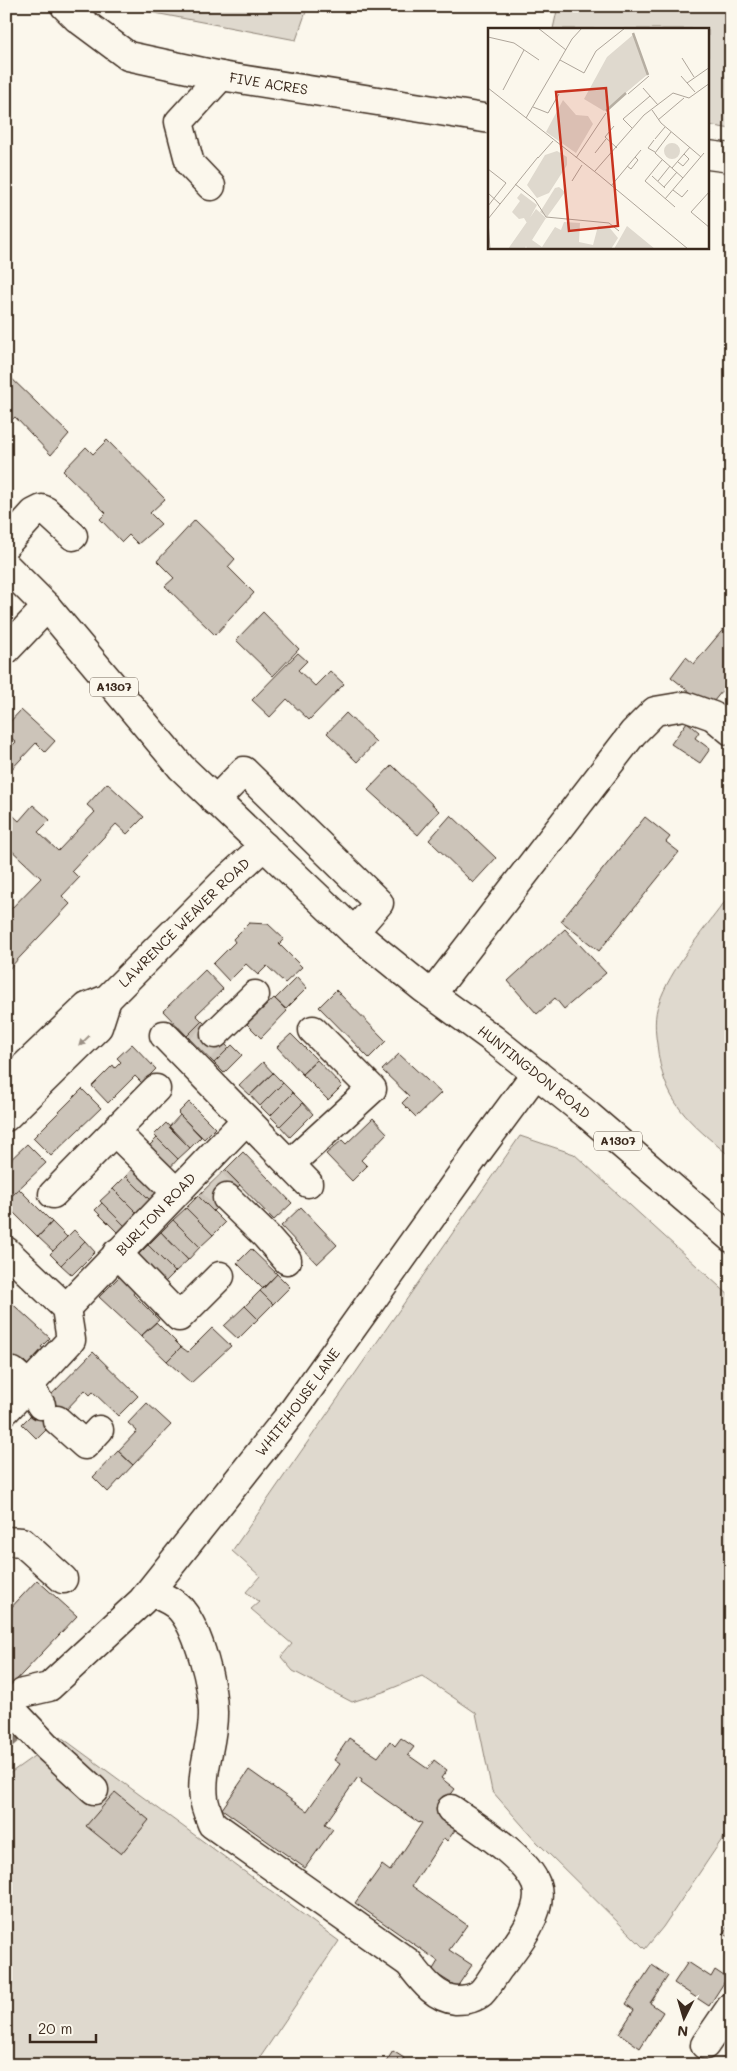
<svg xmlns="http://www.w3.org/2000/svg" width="737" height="2071" font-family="Mali,sans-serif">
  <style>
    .green { fill: #dfd9ce; stroke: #8d8276 }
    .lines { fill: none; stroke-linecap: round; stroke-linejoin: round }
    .stream { stroke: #85796d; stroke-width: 7 }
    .building { fill: #ccc4b9; stroke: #3b2a1e }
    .minor-tunnel { stroke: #d5cec3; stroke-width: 28; stroke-dasharray: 28 14; stroke-linecap: butt }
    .minor-casing { stroke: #3b2a1e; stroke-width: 31 }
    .major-casing { stroke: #3b2a1e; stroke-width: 31 }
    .minor { stroke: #fbf7ec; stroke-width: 28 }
    .major { stroke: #fbf7ec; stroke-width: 28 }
    .oneway { fill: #9b9085 }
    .labels { text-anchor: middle; stroke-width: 4.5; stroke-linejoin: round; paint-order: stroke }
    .shield { fill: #fbf7ec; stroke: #75685c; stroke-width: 1 }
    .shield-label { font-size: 12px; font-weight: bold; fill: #3b2a1e }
    .street-label { font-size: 14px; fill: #3b2a1e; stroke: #fbf7ec }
    .inset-river { fill: none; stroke: #b6aea2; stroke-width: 2.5 }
    .inset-road { fill: none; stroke: #aea59a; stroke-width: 1 }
    .view { fill: #c8321e; fill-opacity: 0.15; stroke: #c8321e; stroke-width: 2.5 }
    .inset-edge { fill: none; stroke: #3b2a1e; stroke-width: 2.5 }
  </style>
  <rect width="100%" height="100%" fill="#fbf7ec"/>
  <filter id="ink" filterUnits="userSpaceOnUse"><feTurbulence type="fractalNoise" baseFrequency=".02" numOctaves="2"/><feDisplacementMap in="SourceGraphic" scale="10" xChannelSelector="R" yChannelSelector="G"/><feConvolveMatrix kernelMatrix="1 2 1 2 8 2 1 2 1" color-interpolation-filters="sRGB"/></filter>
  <g filter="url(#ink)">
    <path class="green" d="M131,6H308L296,40L134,9Z
      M558,6H731V129L708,125V29H553Z
      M731,896V1157C688,1121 663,1103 657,1044C655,1032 654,1014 659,1003C670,970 702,932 723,904Z
      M520,1136L574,1154L731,1297V1826L663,1927L645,1949L537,1842L492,1791L476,1713L422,1676L383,1692L352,1702L293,1671L281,1657L292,1644L251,1609L259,1602L246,1592L260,1576L232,1551Z
      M61,1737L339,1941L255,2065H6V1776Z"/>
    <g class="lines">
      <path class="stream" d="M6,1748L25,1732"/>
    </g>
    <path class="building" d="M6,373L69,434L51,455L15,417L6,425Z
      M107,440L165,499L150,513L161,524L138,544L129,535L122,542L100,519L106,513L63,471L86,447L93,454Z
      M195,520L235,559L228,567L254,593L215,635L165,586L174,578L157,561Z
      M263,612L299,649L273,676L236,640Z
      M731,620V680L709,707L671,677L686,657L694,664Z
      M298,653L307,661L298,670L315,686L330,671L344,684L309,720L287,699L270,717L252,700Z
      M21,710L55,741L45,752L36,743L6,775V752L16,742L6,733V726Z
      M346,713L376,742L357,762L327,733Z
      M687,722L699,732L695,738L710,749L700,763L671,744Z
      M392,765L439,811L418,835L368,790Z
      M107,783L144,817L127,834L116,824L72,871L79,878L62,896L70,904L6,972V914L41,878L6,845V809L19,821L33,805L50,820L38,832L58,851L95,812L87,805Z
      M451,815L496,858L473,883L429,840Z
      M645,817L670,837L666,842L679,852L599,951L561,921Z
      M249,923L268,924L284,939L279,944L302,967L285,983L267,966L258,975L246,964L229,981L213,964L235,942L233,939Z
      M565,929L606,973L564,1009L555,998L537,1014L508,981Z
      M205,970L223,989L196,1015L202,1021L187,1036L163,1011Z
      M297,977L307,988L286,1009L275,999Z
      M336,990L386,1041L369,1058L319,1007Z
      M274,998L287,1011L261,1038L247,1024Z
      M202,1021L229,1048L214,1063L187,1036Z
      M291,1034L317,1060L302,1074L277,1047Z
      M132,1044L156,1069L142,1083L135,1076L108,1103L92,1086L113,1065L115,1068L121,1062L117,1058Z
      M232,1045L242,1055L224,1073L214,1063Z
      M399,1054L441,1093L416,1117L402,1103L409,1096L382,1070Z
      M317,1060L342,1086L328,1100L302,1074Z
      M263,1062L273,1073L250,1095L239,1085Z
      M273,1073L283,1083L260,1106L250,1095Z
      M283,1083L293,1093L270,1116L260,1106Z
      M82,1089L101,1108L51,1156L33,1138Z
      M293,1093L303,1103L280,1126L270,1116Z
      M189,1102L215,1128L204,1139L178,1113Z
      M303,1103L313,1114L290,1137L280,1126Z
      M180,1115L201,1137L190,1148L169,1127Z
      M373,1118L387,1133L361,1160L367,1166L352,1181L326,1154L342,1140L346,1144Z
      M166,1123L190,1148L178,1159L154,1135Z
      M157,1138L178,1159L167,1171L146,1149Z
      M27,1144L46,1163L6,1201V1164Z
      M243,1152L292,1203L274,1220L225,1170Z
      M138,1163L165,1190L152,1202L126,1176Z
      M225,1170L240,1185L213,1211L198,1196Z
      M126,1176L152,1202L139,1215L113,1189Z
      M19,1189L52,1222L38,1237L6,1205V1201Z
      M113,1189L139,1215L127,1228L100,1201Z
      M198,1196L225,1223L213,1235L186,1208Z
      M102,1203L127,1228L120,1235L95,1210Z
      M301,1207L337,1245L317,1264L281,1226Z
      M186,1208L213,1235L200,1247L173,1220Z
      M173,1220L200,1247L188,1260L161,1232Z
      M52,1222L67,1237L53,1251L38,1237Z
      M74,1230L85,1241L61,1265L50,1254Z
      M161,1232L188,1260L175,1272L148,1245Z
      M85,1241L95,1252L72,1275L61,1265Z
      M148,1245L175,1272L163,1284L136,1257Z
      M251,1249L277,1274L263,1289L237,1263Z
      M125,1271L139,1286L133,1294L159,1320L141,1336L99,1297Z
      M277,1274L290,1287L273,1304L260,1291Z
      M260,1291L273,1304L258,1319L245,1306Z
      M6,1298L50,1338L41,1347L44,1349L28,1365L24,1361L6,1378V1338L9,1335L6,1333Z
      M245,1306L258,1319L238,1339L224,1326Z
      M156,1322L181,1347L167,1361L141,1336Z
      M212,1328L231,1346L191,1383L167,1361L181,1347L188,1352Z
      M93,1352L138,1396L118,1416L93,1392L90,1395L85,1390L63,1413L48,1398Z
      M48,1398L63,1413L37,1439L22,1424Z
      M147,1403L171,1425L133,1465L118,1451L137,1431L128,1423Z
      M118,1451L133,1465L108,1492L93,1477Z
      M37,1580L77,1616L6,1691V1613Z
      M349,1738L378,1757L390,1741L395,1746L401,1738L414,1747L408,1755L428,1769L434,1760L447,1770L441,1778L455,1789L441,1808L461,1822L447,1841L444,1838L412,1886L467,1925L449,1950L472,1965L457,1987L432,1971L438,1961L355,1903L382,1865L390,1871L422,1823L420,1822L419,1823L361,1782L362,1780L358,1777L325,1824L333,1829L305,1868L222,1809L249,1770L307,1811L340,1764L334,1760Z
      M115,1792L149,1820L121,1854L86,1826Z
      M731,1922V1938L723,1933Z
      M688,1962L711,1977L715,1970L727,1978L709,2006L674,1983Z
      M652,1965L668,1976L650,2003L663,2012L640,2048L619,2033L634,2010L626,2004Z
      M393,2051L404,2058L399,2065H384Z"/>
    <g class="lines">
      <path class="minor-tunnel" d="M200,1049L215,1034
        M212,1183L227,1198"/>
      <defs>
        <g id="minor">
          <path id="s1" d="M65,6L77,18L128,56L221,76L490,119"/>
          <path d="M708,155L731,158"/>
          <path d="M211,186L190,164L179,122L221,76"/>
          <path d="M6,544L34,513L42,509L46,511L73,536"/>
          <path d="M6,650L47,607"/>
          <path d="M215,801L244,771L379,903L354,932"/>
          <path d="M432,994L633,733L655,711L685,706L713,716L731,731"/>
          <path d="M215,1034L255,995"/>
          <path d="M164,1035L308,1183"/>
          <path id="s2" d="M6,1084L87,1007L107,999L223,883L264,846"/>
          <path d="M6,1117L98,1027L107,999"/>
          <path d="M115,1132L176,1192"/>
          <path d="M290,1164L372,1089L313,1030"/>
          <path d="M53,1194L156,1089"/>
          <path d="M227,1198L266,1236L287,1260"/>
          <path d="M6,1251L66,1308L71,1340L6,1410"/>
          <path d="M117,1253L179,1317L220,1276"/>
          <path id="s3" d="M66,1308L246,1120"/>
          <path d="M13,1372L29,1386L41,1405"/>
          <path d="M57,1420L85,1445L99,1430"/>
          <path d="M6,1541L22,1542L63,1579"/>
          <path d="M150,1592C160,1596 175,1601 182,1611C199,1632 213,1685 213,1712C214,1740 200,1770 204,1799C205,1807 209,1816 212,1824L409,1963C421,1978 434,1998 456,2000C464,2000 474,1999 481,1993C488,1986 493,1976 499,1968C514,1949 546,1911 536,1884C525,1856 476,1827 451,1809"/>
          <path id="s4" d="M23,1693L49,1687L142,1601L293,1411L479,1150L536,1073"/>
          <path d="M14,1712L47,1747L94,1790"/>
          <path d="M705,2045L731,2007"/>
        </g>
        <g id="major">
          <path id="s5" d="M6,566L47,607L181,767L354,932L423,988L493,1039L589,1116L731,1238"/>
        </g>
      </defs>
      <use href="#minor" class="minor-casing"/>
      <use href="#major" class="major-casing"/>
      <use href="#minor" class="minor"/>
      <use href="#major" class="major"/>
    </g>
    <defs><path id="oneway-solid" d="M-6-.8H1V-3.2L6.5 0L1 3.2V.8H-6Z" transform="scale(1.25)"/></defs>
    <use class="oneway" href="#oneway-solid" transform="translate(84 1041) rotate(136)"/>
  </g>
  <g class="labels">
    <g class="shield">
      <rect x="90" y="677.5" width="48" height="19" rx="4"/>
      <rect x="594" y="1131.5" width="48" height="19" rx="4"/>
    </g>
    <g class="shield-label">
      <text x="114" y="691">A1307</text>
      <text x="618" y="1145">A1307</text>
    </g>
    <g class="street-label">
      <text dy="5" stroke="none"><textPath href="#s1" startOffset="224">FIVE ACRES</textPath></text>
      <text dy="5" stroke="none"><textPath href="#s2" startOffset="242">LAWRENCE WEAVER ROAD</textPath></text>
      <text dy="5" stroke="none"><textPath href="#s5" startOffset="734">HUNTINGDON ROAD</textPath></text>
      <text dy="5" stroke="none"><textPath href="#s3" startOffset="130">BURLTON ROAD</textPath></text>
      <text dy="5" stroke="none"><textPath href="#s4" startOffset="406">WHITEHOUSE LANE</textPath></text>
    </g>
  </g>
  <g transform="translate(488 28)">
    <rect width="221" height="221" fill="#fbf7ec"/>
    <path d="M146,6L160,46L116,83L96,71L119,29ZM75,72L88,87L100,88L105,96L88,125L58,104ZM176 123a8 8 0 1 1 16 0a8 8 0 1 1-16 0ZM69,123L79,129V137L61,165L49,170L39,157L57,127ZM71,159L77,164L59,189L52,184L67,160ZM33,165L49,177L39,195L36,190L31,191L24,184L32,173L29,170ZM48,181L58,190L44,212L54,219L67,199L73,202L76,194L92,195L91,214L105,217L110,198L121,199L130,210L123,221H39L38,218L37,221H20ZM139,198L167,221H126Z" fill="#dfd9ce"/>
    <path class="inset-river" d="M145,5L160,47M118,83L138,65"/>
    <path class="inset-road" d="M50,0L78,22M0,9L26,15L51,32M194,30L206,49M72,32L96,45L108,23L137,0M193,48L207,64M199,55L222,39M0,60L111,147L200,221M155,60L170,77M15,62L36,22M140,66L161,48M45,79L60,85L71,66M164,82L173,95L213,129M38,90L84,11L94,0M170,92L196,70M126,98L117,109L129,120M144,100L135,91L162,68M183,104L167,125L195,150M167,111L177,99M166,112L160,120L167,124M107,125L118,111M50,130L65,113M88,130L118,85M174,132L157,153L187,179M190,134L195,138L201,131L196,126M139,138L143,141L150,132L147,129M184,140L202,119M0,141L18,155L0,178M107,143L156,87L185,65L201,70L222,55M164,148L177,160M84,153L94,137M170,153L182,138M27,156L47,172L58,189L121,195L131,203M123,158L153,122M176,159L189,144M185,162L194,169L200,162M222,163L203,184L222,200M0,165L12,176M177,171L216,125M0,191L50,129M0,193L2,221"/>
    <path class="view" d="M118,60L130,198L81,203L68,64Z"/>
    <rect width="221" height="221" class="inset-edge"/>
  </g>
  <rect width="737" height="2071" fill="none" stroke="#fbf7ec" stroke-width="25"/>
  <rect x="12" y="12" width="712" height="2046" fill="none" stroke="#3b2a1e" stroke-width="2" filter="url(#ink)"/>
  <g transform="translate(684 2018) rotate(185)" stroke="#fbf7ec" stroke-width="4" paint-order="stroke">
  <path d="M0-4L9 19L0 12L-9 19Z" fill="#3b2a1e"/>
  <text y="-8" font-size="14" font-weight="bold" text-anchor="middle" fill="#3b2a1e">N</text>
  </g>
  <path d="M30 2034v8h66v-8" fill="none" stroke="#3b2a1e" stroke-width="2.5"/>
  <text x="38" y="2034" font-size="15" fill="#3b2a1e" stroke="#fbf7ec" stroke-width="4" paint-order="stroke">20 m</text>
</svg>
